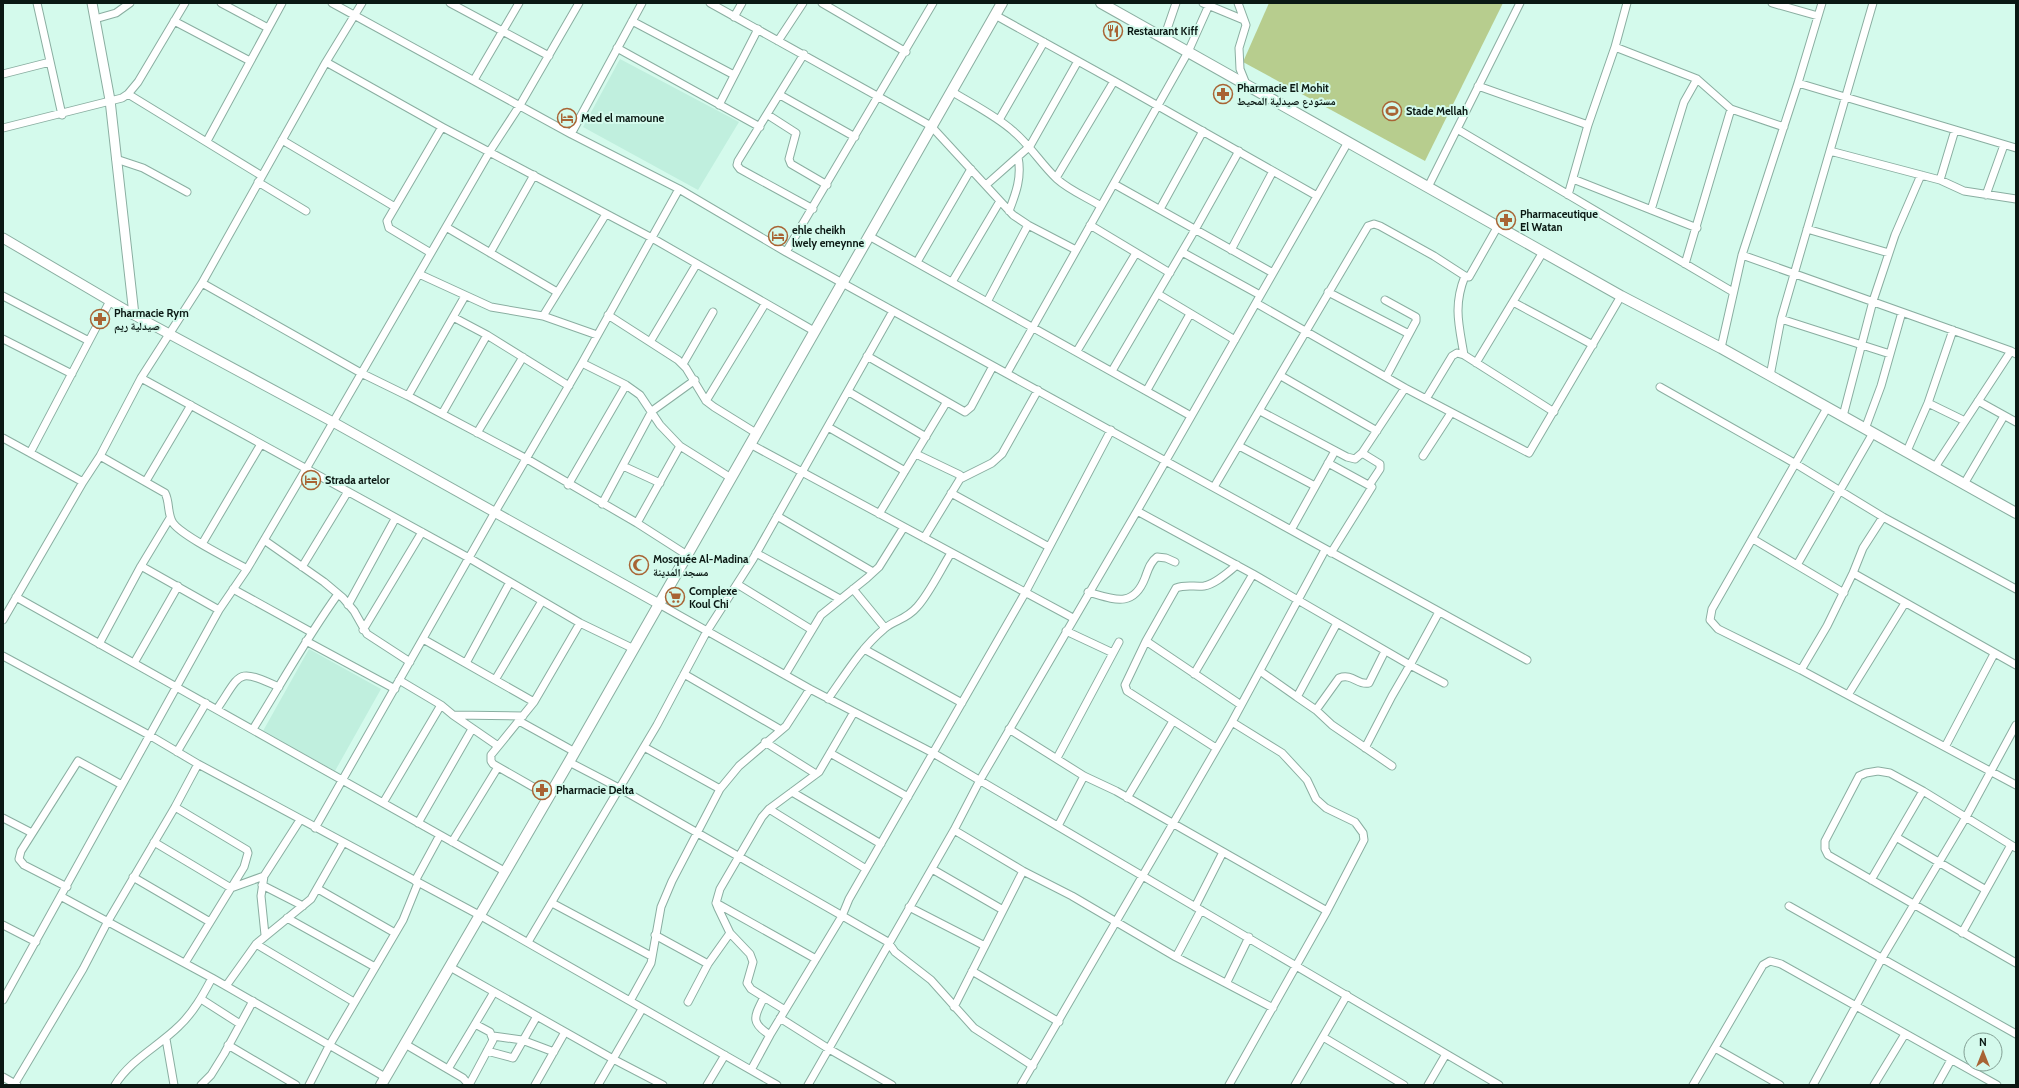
<svg xmlns="http://www.w3.org/2000/svg" width="2019" height="1088" font-family="Cabin,'Noto Naskh Arabic',sans-serif">
  <style>
    .built { fill: #c0efde }
    .green { fill: #b7cd8e }
    .lines { fill: none; stroke-linecap: round; stroke-linejoin: round }
    .minor-casing { stroke: #8aaea1; stroke-width: 9 }
    .tertiary-casing { stroke: #8aaea1; stroke-width: 11 }
    .secondary-casing { stroke: #8aaea1; stroke-width: 12 }
    .minor { stroke: #fff; stroke-width: 7 }
    .tertiary { stroke: #fff; stroke-width: 9 }
    .secondary { stroke: #fff; stroke-width: 10 }
    .labels { text-anchor: middle; stroke-width: 4; stroke-linejoin: round; paint-order: stroke }
    .poi-label { font-size: 11px; font-weight: bold; fill: #0a1813; stroke: #d4faec; text-anchor: start }
  </style>
  <rect width="100%" height="100%" fill="#d4faec"/>
  <path class="built" d="M620,59L739,122L698,190L583,127Z
    M309,649L381,689L335,771L263,731Z"/>
  <path class="green" d="M1269,3H1503L1425,161L1243,62Z"/>
  <g class="lines">
    <defs>
      <path id="minor" d="M37,3L62,115
        M221,3L268,28
        M332,3L571,134L679,189L786,252L1527,660
        M450,3L549,56
        M710,3L931,126L1013,215L1028,225L1076,250
        M822,3L906,52
        M1203,3L1244,20
        M1238,3L1246,25L1239,48L1240,69L1246,84
        M1627,3L1615,47L1697,79L1731,109L1784,127
        M1772,3L1818,16
        M995,15L1114,81L1317,196
        M734,17L742,3
        M95,19L116,13L130,3
        M174,21L250,61
        M632,21L734,75
        M1164,38L1176,3
        M778,41L803,3
        M617,48L760,127
        M804,54L738,161L737,165L740,169L813,209
        M326,62L442,127L652,238L814,331
        M3,74L50,62
        M474,80L519,3
        M1798,83L2016,148
        M1478,86L1588,125L1568,195
        M951,91C972,104 995,115 1013,131C1030,145 1041,164 1057,179C1069,190 1086,197 1101,206
        M128,94L262,176
        M780,95L855,137
        M719,105L758,29
        M768,115L796,133L789,159L791,164L827,185
        M999,120L1044,42
        M1588,125L1615,47
        M3,128L122,98L128,94L138,82L185,3
        M1457,129L1733,292
        M571,134L642,3
        M282,140L395,207
        M207,141L282,3
        M1830,151L1940,180L1964,191L2016,199
        M116,159L143,168L187,192
        M1056,178L1114,81
        M1573,179L1697,228
        M1940,180L1955,130
        M258,182L306,211
        M1114,184L1273,273
        M986,185L1030,146L1078,61
        M1428,187L1520,3
        M1986,195L2004,145
        M1160,209L1203,131
        M1651,210L1684,102L1697,79
        M1009,211C1016,193 1022,177 1018,157
        M1090,225L1170,273
        M446,227L557,292
        M1807,229L1889,253
        M869,236L1191,416
        M1231,250L1273,171
        M786,252L933,3
        M1182,252L1260,295
        M431,253L389,228L387,221L442,127
        M490,253L534,175
        M1742,255L2011,351
        M917,262L971,169
        M1685,264L1731,109
        M419,274L491,307L543,316L597,335
        M952,282L1000,201
        M202,283L361,373L408,396L527,459L637,523L687,555
        M1328,292L1409,334
        M1158,294L1235,340
        M3,296L89,341
        M1385,300L1416,317V321L1386,377
        M987,302L1028,225
        M1513,302L1593,345
        M1256,303L1405,388L1529,453L1621,296
        M608,315L678,360L686,368L706,401L714,407L756,433
        M543,316L606,214
        M453,317L487,335L569,386
        M1781,319L1890,354
        M3,339L72,374
        M650,342L696,265
        M1721,348L1742,255L1798,83L1822,3
        M1077,351L1136,253
        M1464,355C1459,325 1453,306 1465,276
        M867,356L965,412L971,407L993,366
        M582,363L626,385L640,395L660,425L680,446L731,478
        M1476,363L1543,252
        M683,364L713,312
        M1112,371L1196,228L1239,151
        M1007,373L1188,52L1209,5
        M1281,376L1377,431
        M1770,376L1781,319L1873,3
        M141,378L469,558L580,623L634,649
        M1660,387L1796,464L1883,517L2016,589
        M1147,390L1190,314
        M849,392L926,437
        M408,396L465,296
        M1426,399L1452,356L1457,353L1464,355L1554,412
        M706,401L765,304
        M1978,401L2016,422
        M1928,403L1965,421
        M1827,408L1712,609L1710,620L1718,629L1801,670L2016,785
        M1260,411L1347,457L1355,459L1362,453L1405,388
        M442,414L487,335
        M1843,416L1873,301L1895,235L1921,175
        M828,427L905,471
        M1865,429L1881,386L1902,312
        M477,433L523,357
        M3,438L83,482
        M750,444L1073,618
        M1239,446L1315,486
        M1907,451L1928,403L1953,330
        M30,453L110,301
        M1362,453L1380,464V469L1370,484
        M916,454L960,475V479L924,538
        M100,456L165,493C170,502 167,514 173,523C182,536 231,560 247,569
        M1423,456L1451,413
        M1328,463L1372,487L1331,553
        M623,466L660,483
        M1935,467L2011,351L2016,354
        M960,479L992,463L1002,454L1038,390
        M146,481L191,405
        M1964,484L2004,416
        M568,485L626,385
        M1214,487L1368,226L1374,224L1380,226L1434,256L1465,276L1469,277L1498,226
        M951,493L1049,547
        M602,504L652,411L695,380
        M1137,511L1253,574L1410,665L1439,612
        M879,514L946,403
        M777,516L873,572
        M637,523L680,446
        M1291,530L1335,451
        M1753,539L1844,593
        M264,540L324,582L343,598L354,611L367,634L410,662
        M202,544L261,444
        M756,553L840,599
        M1797,565L1873,433
        M141,566L219,610
        M302,567L347,493
        M1853,573L2016,665
        M737,584L812,630
        M233,589L311,632
        M853,589L885,628
        M1088,592C1113,599 1133,609 1145,578C1148,570 1150,562 1157,557L1166,558L1175,562
        M16,597L506,872
        M659,604L810,689L933,753L1499,1085
        M348,605L395,519
        M3,620L83,482L100,456L141,378L202,283L326,62L362,3
        M363,630L422,532
        M1066,631L1113,653
        M423,639L534,702
        M306,641L395,689
        M1146,641L1241,705
        M99,644L141,566L170,518
        M864,649L962,703
        M3,656L149,735L198,764L481,916L777,1085
        M134,663L178,586
        M466,663L510,582
        M1801,670L1827,626L1853,573L1863,548L1883,517
        M1260,671L1297,697L1337,623
        M684,674L781,730
        M1194,674L1253,574
        M785,675L821,615L867,578L879,567L904,527
        M399,680L441,705L453,715L498,746
        M495,680L542,601
        M1848,695L1905,603
        M1297,697L1316,710L1339,678C1353,673 1358,686 1369,683L1385,651
        M828,699C845,675 861,648 884,629C894,620 906,620 917,607C929,594 941,569 951,553
        M217,709C242,672 236,668 279,687
        M1316,710L1332,725L1392,766
        M453,715L523,716
        M519,721L575,752
        M1232,722L1282,753L1307,780L1316,799L1326,808L1355,822L1363,833L1364,840L1327,911
        M253,729C281,684 307,637 338,594
        M1009,729L1084,776L1116,791L1327,911L1229,1085
        M765,742L816,774
        M644,747L720,789
        M1945,747L1994,654
        M1216,748L1127,691L1125,685L1146,641L1176,588C1186,584 1194,587 1204,586C1216,584 1228,572 1237,565
        M1365,748L1392,696L1410,665L1444,683
        M177,752L206,703
        M830,753L908,797
        M1057,758L1119,642
        M569,762L619,788L888,942L895,952L931,980L974,1028L1033,1066
        M792,792L881,844
        M549,796L493,764L491,761V755L534,702L580,623
        M1127,798L1173,721
        M383,803L441,705
        M175,807L247,850L248,853L244,867L185,963
        M769,809L866,869
        M3,818L32,833
        M418,823L472,729
        M1058,826L1084,776
        M315,828L495,512L582,363L679,189
        M954,830L1023,871L1072,896L1176,957L1273,1008
        M1896,837L1986,890
        M154,842L231,888L264,876
        M452,842L498,767
        M2016,848L1923,791L1890,773L1878,771L1866,773L1859,776L1825,841V849L1828,855L2016,963
        M932,869L1003,910
        M133,877L210,922
        M1871,880L1923,791
        M415,881L440,835
        M262,885L303,906
        M67,887L24,865L19,859L21,851L78,761L122,785
        M318,889L395,933
        M62,897L212,978L385,1077
        M552,903L651,956
        M716,903L816,959
        M1789,906L2016,1034
        M909,907L985,946
        M1195,907L1223,852
        M287,918L375,967
        M3,925L36,942
        M1962,933L2011,845
        M265,935L261,896L264,876L300,820
        M655,935L708,964
        M528,942L657,725L707,631L753,559L893,311
        M256,944L354,1002
        M1176,957L1201,910
        M450,967L613,1059L663,1085
        M972,971L1059,1022
        M1227,982L1249,937
        M226,986L256,944L311,899L343,843
        M764,997C755,1016 749,1022 770,1035
        M201,999L240,1024
        M3,1000L219,610L247,569L306,469L490,151L520,105L579,3
        M630,1001L651,963L661,907L672,881L720,789L739,766L786,726L810,689
        M688,1002L708,964L730,933
        M954,1007L1023,871
        M785,1010L751,989L747,983L753,962L750,954L730,933L718,908L716,903L720,889L762,817L769,809L819,772L854,712
        M780,1018L829,1049L892,1085
        M493,1036L522,1040L554,1052
        M1323,1037L1404,1085
        M166,1039L174,1085
        M405,1044L463,1078L469,1085
        M228,1045L296,1085
        M1715,1048L1780,1085
        M487,1051L513,1058L537,1016
        M448,1069L475,1024
        M751,1070L770,1035L842,916L849,899L1025,593L1111,430
        M3,1077L17,1085
        M14,1085L83,969L108,921L175,807L198,764
        M115,1085C130,1060 159,1046 179,1026C193,1013 203,995 212,978
        M201,1085L211,1075L224,1054L253,1001
        M309,1085L329,1046L403,920L418,883
        M469,1085L493,1040L490,1032L475,1024L494,992
        M535,1085L565,1032
        M598,1085L642,1009
        M707,1085L725,1055
        M808,1085L954,830L980,780L1137,511L1348,142
        M1021,1085L1232,722L1325,550
        M1295,1085L1347,995
        M1428,1085L1446,1054
        M1693,1085L1763,965L1770,961L1781,964L1997,1085
        M1813,1085L1882,958L1966,817L2016,725
        M1874,1085L1905,1034
        M1937,1085L1951,1060"/>
      <path id="tertiary" d="M92,3L110,100L134,315
        M3,238L134,315L333,422L659,604"/>
      <path id="secondary" d="M1101,3L1621,296L1721,348L2016,513
        M381,1085L569,762L1002,3"/>
    </defs>
    <use href="#minor" class="minor-casing"/>
    <use href="#tertiary" class="tertiary-casing"/>
    <use href="#secondary" class="secondary-casing"/>
    <use href="#minor" class="minor"/>
    <use href="#tertiary" class="tertiary"/>
    <use href="#secondary" class="secondary"/>
  </g>
  <defs>
    <symbol id="restaurant-ring" viewBox="-11 -11 22 22"><circle r="9.5" fill="#d4faec" stroke="#a86434" stroke-width="1.5"/><path d="M-5-6h1v4h1v-4h1v4h1v-4h1v5L-1.5 .5V6h-2V.5L-5-1ZM5-6V6H3V1.5H1.5Q1.5-4 5-6Z" fill="#a86434"/></symbol>
    <symbol id="pharmacy-ring" viewBox="-11 -11 22 22"><circle r="9.5" fill="#d4faec" stroke="#a86434" stroke-width="1.5"/><path d="M-2-6h4v4h4v4h-4v4h-4v-4h-4v-4h4Z" fill="#a86434"/></symbol>
    <symbol id="stadium-ring" viewBox="-11 -11 22 22"><circle r="9.5" fill="#d4faec" stroke="#a86434" stroke-width="1.5"/><path d="M0-5a6.5 5 0 1 0 0 10a6.5 5 0 1 0 0-10ZM-3.5-1.8h7v3.6h-7Z" fill="#a86434"/></symbol>
    <symbol id="hotel-ring" viewBox="-11 -11 22 22"><circle r="9.5" fill="#d4faec" stroke="#a86434" stroke-width="1.5"/><path d="M-6-4.5h1.5V1H6V5H4.5V3h-9V5H-6ZM-4 0a1.8 1.8 0 1 1 3.6 0ZM.5 0V-2.5h3Q6-2.5 6 0Z" fill="#a86434"/></symbol>
    <symbol id="mosque-ring" viewBox="-11 -11 22 22"><circle r="9.5" fill="#d4faec" stroke="#a86434" stroke-width="1.5"/><path d="M3.5-4.9A6 6 0 1 0 3.5 4.9A5 5 0 1 1 3.5-4.9Z" fill="#a86434"/></symbol>
    <symbol id="supermarket-ring" viewBox="-11 -11 22 22"><circle r="9.5" fill="#d4faec" stroke="#a86434" stroke-width="1.5"/><path d="M-6-5.5h2.5l.6 2H6L4.5 2H-2.5L-4.4-4H-6ZM-1.5 3.2a1.3 1.3 0 1 0 .1 0ZM3 3.2a1.3 1.3 0 1 0 .1 0Z" fill="#a86434"/></symbol>
  </defs>
  <g fill-rule="evenodd">
    <use href="#restaurant-ring" x="1102" y="20" width="22" height="22"/>
    <use href="#pharmacy-ring" x="1212" y="83" width="22" height="22"/>
    <use href="#stadium-ring" x="1381" y="100" width="22" height="22"/>
    <use href="#hotel-ring" x="556" y="107" width="22" height="22"/>
    <use href="#pharmacy-ring" x="1495" y="209" width="22" height="22"/>
    <use href="#hotel-ring" x="767" y="225" width="22" height="22"/>
    <use href="#pharmacy-ring" x="89" y="308" width="22" height="22"/>
    <use href="#hotel-ring" x="300" y="469" width="22" height="22"/>
    <use href="#mosque-ring" x="628" y="554" width="22" height="22"/>
    <use href="#supermarket-ring" x="664" y="586" width="22" height="22"/>
    <use href="#pharmacy-ring" x="531" y="779" width="22" height="22"/>
  </g>
  <g class="labels">
    <g class="poi-label">
      <text x="1127" y="35">Restaurant Kiff</text>
      <text x="1237" y="92">Pharmacie El Mohit<tspan x="1237" dy="13">مستودع صيدلية المحيط</tspan></text>
      <text x="1406" y="115">Stade Mellah</text>
      <text x="581" y="122">Med el mamoune</text>
      <text x="1520" y="218">Pharmaceutique<tspan x="1520" dy="13">El Watan</tspan></text>
      <text x="792" y="234">ehle cheikh<tspan x="792" dy="13">lwely emeynne</tspan></text>
      <text x="114" y="317">Pharmacie Rym<tspan x="114" dy="13">صيدلية ريم</tspan></text>
      <text x="325" y="484">Strada artelor</text>
      <text x="653" y="563">Mosquée Al-Madina<tspan x="653" dy="13">مسجد المدينة</tspan></text>
      <text x="689" y="595">Complexe<tspan x="689" dy="13">Koul Chi</tspan></text>
      <text x="556" y="794">Pharmacie Delta</text>
    </g>
  </g>
  <rect width="2019" height="1088" fill="none" stroke="#0a1813" stroke-width="8"/>
  <g transform="translate(1983 1052)"><circle r="19" fill="#d4faec" stroke="#83a095"/>
  <path d="M0-3L7 15L0 10L-7 15Z" fill="#a86434"/>
  <text y="-6" font-size="11" font-weight="bold" text-anchor="middle" fill="#0a1813">N</text>
  </g>
</svg>
